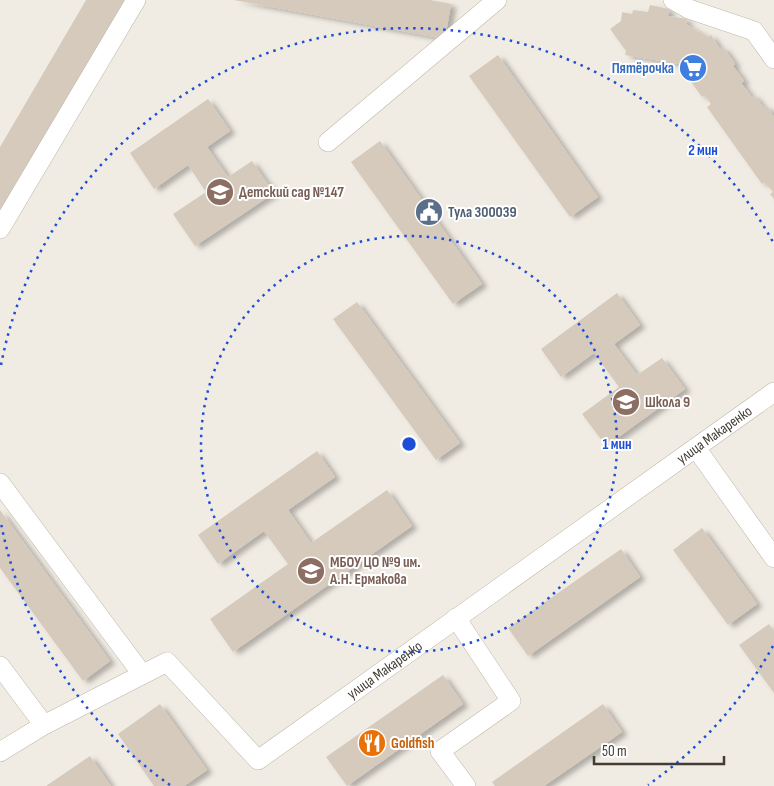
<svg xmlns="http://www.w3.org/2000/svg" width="774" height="786" font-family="'Sofia Sans Condensed',sans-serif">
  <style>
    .building { fill: #d5cabc; filter: url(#shadow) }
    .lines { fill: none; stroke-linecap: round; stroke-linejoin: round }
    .minor-casing { stroke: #bfb6a9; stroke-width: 20 }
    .minor { stroke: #fff; stroke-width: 19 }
    .ring { fill: none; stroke: #1d4ed8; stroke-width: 2.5; stroke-dasharray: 2.5 5 }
    .labels { text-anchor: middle; stroke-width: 4; stroke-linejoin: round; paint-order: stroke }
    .shop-label { font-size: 15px; font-weight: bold; fill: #366cbe; stroke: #fff; text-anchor: end }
    .education-label { font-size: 15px; font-weight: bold; fill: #785e54; stroke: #fff; text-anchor: start }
    .service-label { font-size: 15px; font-weight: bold; fill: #4e5e75; stroke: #fff; text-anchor: start }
    .street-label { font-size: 15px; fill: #423c34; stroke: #fff }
    .food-label { font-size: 15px; font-weight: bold; fill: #c56008; stroke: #fff; text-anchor: start }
    .centre { fill: #1d4ed8; stroke: #fff; stroke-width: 2.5 }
    .ring-label { font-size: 15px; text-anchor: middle; font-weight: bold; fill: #1d4ed8; stroke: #fff; stroke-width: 4; stroke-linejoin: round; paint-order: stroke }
  </style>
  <defs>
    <filter id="shadow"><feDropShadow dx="5.5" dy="3" stdDeviation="2.5" flood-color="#0004"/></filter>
  </defs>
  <rect width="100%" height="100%" fill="#f1ece3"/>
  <path class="building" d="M86,0H128L0,218V147Z
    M234,0H430L451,4L445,39Z
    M650,5L669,9L668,16L687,19L686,24L708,37L711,35L720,49L723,47L735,64L733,66L744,81L741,83L752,97L754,95L764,108L767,106L774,117V199L770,194L773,192L765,182L762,184L707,107L711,104L705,95L702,97L689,79L692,77L684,66L682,68L679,64L625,55L626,51L610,29L621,21L622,12L632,14L633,10L648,12Z
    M498,55L598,197L570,217L469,76Z
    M208,99L230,131L207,147L228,177L252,161L274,193L195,246L173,214L206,192L188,165L154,189L130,153Z
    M380,141L482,284L453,304L351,162Z
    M617,293L640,325L614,344L637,375L662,358L685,389L606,446L582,414L619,387L594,353L561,377L541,349Z
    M357,302L460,443L436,460L333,319Z
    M317,451L335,477L288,510L311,543L387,490L412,526L233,652L210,619L288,564L264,531L218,564L198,535Z
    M0,510L110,661L83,681L0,568Z
    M702,528L757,604L728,625L673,550Z
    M621,549L640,577L528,656L508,628Z
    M769,624L774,631V693L739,645Z
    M443,675L463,704L347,786L326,757Z
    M160,704L207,770L184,786H154L118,734Z
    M603,704L622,732L544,786H495L492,782Z
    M90,756L111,786H46Z"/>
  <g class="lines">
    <defs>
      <g id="minor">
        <path d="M673,0L689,9L754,31L774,59"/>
        <path d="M328,142L497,0"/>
        <path d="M0,229L136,0"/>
        <path d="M696,448L774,558"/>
        <path d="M0,483L142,674"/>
        <path d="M456,618L511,701L440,751L466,786"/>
        <path d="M0,666L44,725"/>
        <path id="s1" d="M0,752L44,725L167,662L258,760L774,392"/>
      </g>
    </defs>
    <use href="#minor" class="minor-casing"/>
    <use href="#minor" class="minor"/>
  </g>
  <g class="ring">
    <circle cx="409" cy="444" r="208"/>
    <path d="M773 646A416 416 0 0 1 648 785M170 785A416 416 0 0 1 1 523M1 365A416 416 0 0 1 773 242"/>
  </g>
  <defs>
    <symbol id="supermarket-disc" viewBox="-11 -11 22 22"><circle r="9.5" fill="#3f7fe0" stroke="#fff"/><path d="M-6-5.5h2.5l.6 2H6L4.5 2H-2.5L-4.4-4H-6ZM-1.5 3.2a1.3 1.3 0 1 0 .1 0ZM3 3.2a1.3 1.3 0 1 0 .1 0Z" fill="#fff"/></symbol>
    <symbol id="school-disc" viewBox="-11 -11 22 22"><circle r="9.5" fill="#8d6e63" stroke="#fff"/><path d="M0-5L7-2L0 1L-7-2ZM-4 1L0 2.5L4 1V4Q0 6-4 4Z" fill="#fff"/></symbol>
    <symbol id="civic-disc" viewBox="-11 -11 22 22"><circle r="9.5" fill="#5c6f8a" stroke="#fff"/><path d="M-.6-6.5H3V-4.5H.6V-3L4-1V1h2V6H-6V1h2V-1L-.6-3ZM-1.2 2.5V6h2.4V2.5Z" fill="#fff"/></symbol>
    <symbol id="restaurant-disc" viewBox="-11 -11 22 22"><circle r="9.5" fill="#e8710a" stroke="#fff"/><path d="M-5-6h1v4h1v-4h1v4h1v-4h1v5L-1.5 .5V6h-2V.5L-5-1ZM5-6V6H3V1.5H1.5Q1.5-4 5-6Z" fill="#fff"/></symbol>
  </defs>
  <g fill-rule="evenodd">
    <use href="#supermarket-disc" x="677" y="52" width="32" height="32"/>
    <use href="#school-disc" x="204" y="176" width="32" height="32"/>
    <use href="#civic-disc" x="413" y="196" width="32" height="32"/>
    <use href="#school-disc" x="610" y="386" width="32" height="32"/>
    <use href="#school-disc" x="295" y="555" width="32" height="32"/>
    <use href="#restaurant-disc" x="356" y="727" width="32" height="32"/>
  </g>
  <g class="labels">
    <g class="shop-label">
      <text x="674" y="73">Пятёрочка</text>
    </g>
    <g class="education-label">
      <text x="239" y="197">Детский сад №147</text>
      <text x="645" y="407">Школа 9</text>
      <text x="330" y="567">МБОУ ЦО №9 им.<tspan x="330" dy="17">А.Н. Ермакова</tspan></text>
    </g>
    <g class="service-label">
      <text x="448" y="217">Тула 300039</text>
    </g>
    <g class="street-label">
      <text dy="5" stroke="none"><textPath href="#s1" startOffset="884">улица Макаренко</textPath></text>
      <text dy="5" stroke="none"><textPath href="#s1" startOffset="479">улица Макаренко</textPath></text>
    </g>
    <g class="food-label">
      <text x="391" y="748">Goldfish</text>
    </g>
  </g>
  <circle cx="409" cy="444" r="8" class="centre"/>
  <g class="ring-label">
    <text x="703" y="155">2 мин</text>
    <text x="617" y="449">1 мин</text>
  </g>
  <path d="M594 756v8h130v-8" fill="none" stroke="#423c34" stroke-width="2.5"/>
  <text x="602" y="756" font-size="15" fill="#423c34" stroke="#ffffff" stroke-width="4" paint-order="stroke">50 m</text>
</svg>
